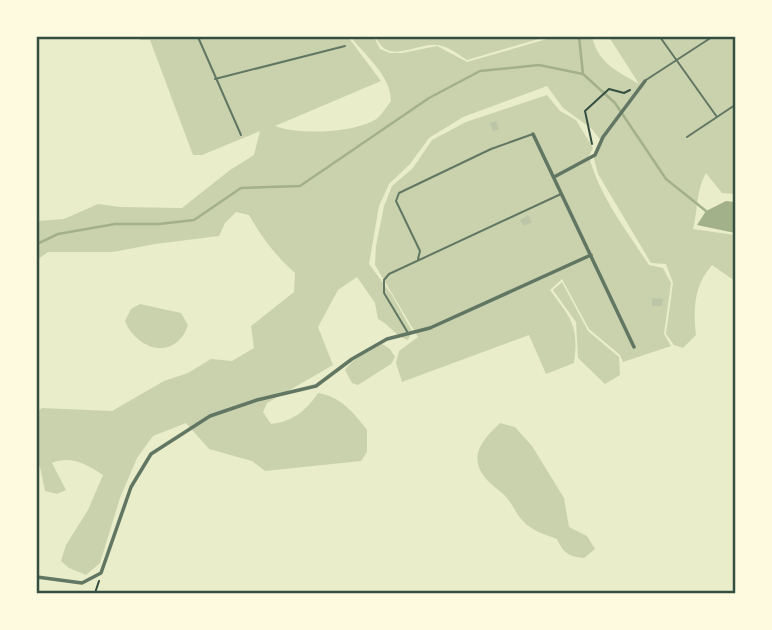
<svg xmlns="http://www.w3.org/2000/svg" width="772" height="630" font-family="Ubuntu,sans-serif">
  <style>
    .green { fill: #cad2ad }
    .water { fill: #a3b18a }
    .lines { fill: none; stroke-linecap: round; stroke-linejoin: round }
    .stream { stroke: #a3b18a; stroke-width: 2.5 }
    .building { fill: #bcc5a7 }
    .path { stroke: #344e41; stroke-width: 2 }
    .service { stroke: #617663; stroke-width: 2 }
    .minor { stroke: #617663; stroke-width: 3.5 }
    .neatline { fill: none; stroke: #344e41; stroke-width: 2.5 }
  </style>
  <rect width="100%" height="100%" fill="#e9edc9"/>
  <path class="green" d="M139,37H348L381,81L275,126C299,135 349,133 373,121C380,118 386,107 391,101C391,75 365,56 351,37H374L380,49L390,53H402L437,46L467,62L554,37H592C599,64 617,71 639,84L609,37H735V194L722,193L706,173C696,190 698,210 693,229L735,235V281L712,265C694,285 693,309 696,335L683,348L674,345L666,334L673,283L666,264L651,263L598,174L593,155L602,142L592,129L563,108L547,86L463,117L429,138L410,164L389,184L379,206L369,264L392,295L412,331L408,340C395,336 390,325 378,319L375,303L357,277L338,290L318,327L333,365L267,403L263,412L271,424C292,422 306,411 318,393C340,396 354,413 367,430V452L361,461L265,471L252,461L209,449L186,423L153,436L137,458L120,498L100,563L86,575L69,568L61,561L66,545L88,510L103,475C88,465 71,455 52,463L66,490L57,494L45,491L40,467L37,464V412L42,408L112,411L164,381L188,373L211,359L232,361L254,348L251,326L294,292L295,273C276,256 262,238 249,215L236,212L225,223L219,236L155,244L113,252H48L37,260V221L64,219L98,204L120,207L182,208L230,170L254,155L260,131L202,155H193L150,40H140Z
    M376,37H545L467,60C459,55 447,45 437,45C415,43 388,66 376,37Z
    M547,95L560,111L576,120L593,148L589,156C599,196 627,231 649,265L663,268L671,283L664,334L671,346L623,362L620,355L589,329L562,279L550,290C571,319 579,325 574,363L546,374L529,335L402,382L396,363L399,351L418,337L375,265L376,246L384,206L392,186L413,168L432,140L466,122Z
    M562,282L588,331L619,357L620,375L605,384L578,358L576,322L553,290Z
    M140,304L181,313L188,325C176,361 137,351 125,321L131,309Z
    M382,344L390,349L395,357L391,364L358,385L352,383L345,370C354,357 369,351 382,344Z
    M500,423L515,427L532,446L564,498L569,527L587,536L595,549L584,558C570,557 563,553 557,539C544,534 532,531 523,521C516,514 513,505 507,498C502,492 495,488 490,483C466,459 480,442 500,423Z"/>
  <path class="water" d="M726,201L735,202V233L697,225L706,211Z"/>
  <g class="lines">
    <path class="stream" d="M579,37L583,74
      M37,244L58,234L115,224H159L194,220L241,188L300,186L429,98L480,71L539,65L583,74L615,103L666,179L706,211"/>
  </g>
  <path class="building" d="M496,121L499,129L493,131L490,123Z
    M528,215L532,222L524,226L520,220Z
    M652,298L663,299L662,306H652Z"/>
  <g class="lines">
    <path class="path" d="M592,144L585,111L609,89L624,93L630,90
      M95,593L99,581"/>
    <path class="service" d="M198,37L241,135
      M660,37L717,117
      M215,79L345,46
      M646,80L712,37
      M687,137L735,105
      M418,259L420,251L396,201L399,193L491,149L533,134
      M408,333L384,293V280L389,274L561,194"/>
    <path class="minor" d="M533,134L634,347
      M554,177L595,155L603,137L645,81
      M37,577L82,583L101,573L131,487L151,454L210,416L257,400L316,386L352,359L387,339L430,328L591,255"/>
  </g>
  <rect width="772" height="630" fill="none" stroke="#fefae0" stroke-width="77"/>
  <rect x="38" y="38" width="696" height="554" class="neatline"/>
</svg>
